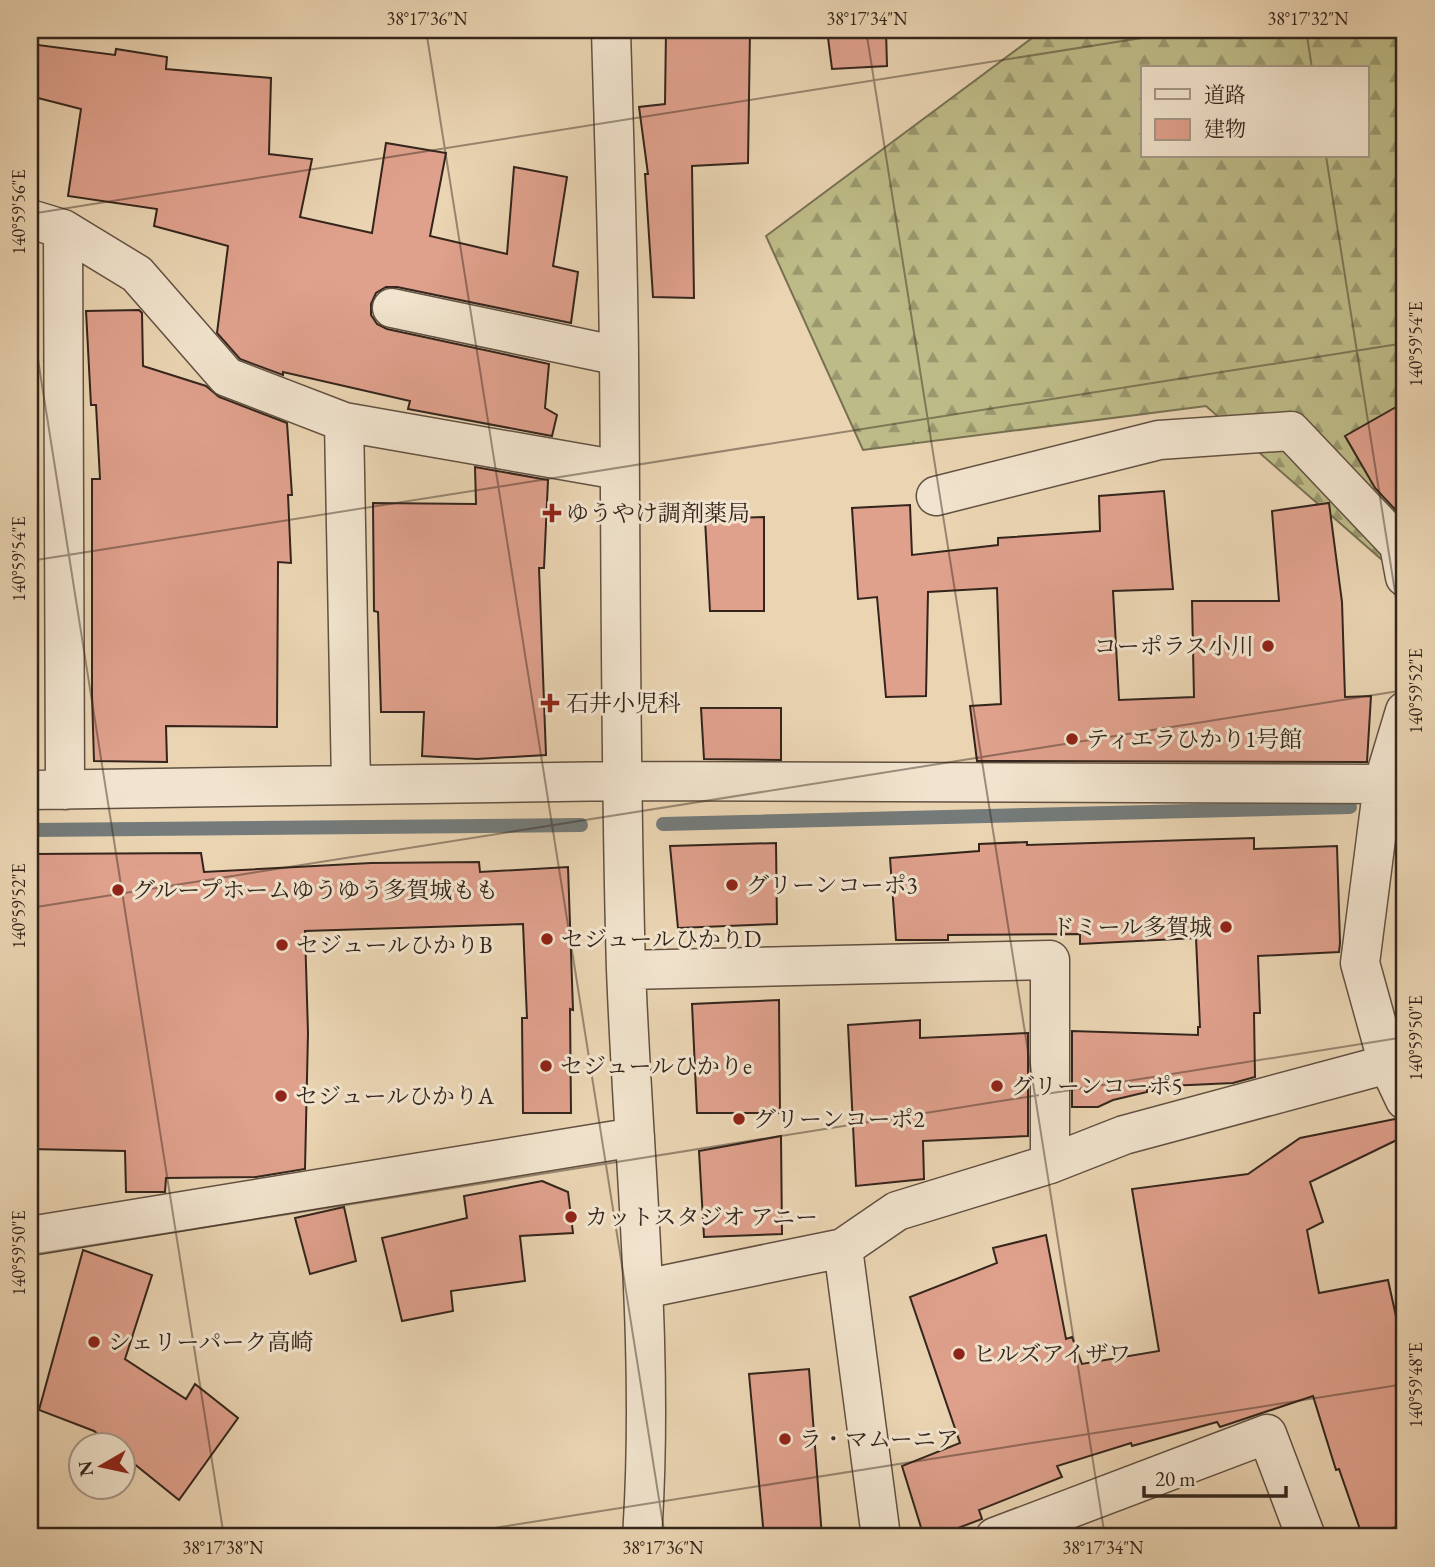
<svg xmlns="http://www.w3.org/2000/svg" width="1435" height="1567" font-family="'EB Garamond','Noto Serif JP',serif">
  <style>
    .forest { fill: url(#forest-firs); stroke: #787052; stroke-width: 2; fill-rule: evenodd }
    .lines { fill: none; stroke-linecap: round; stroke-linejoin: round }
    .stream { stroke: #747b7a; stroke-width: 14 }
    .building { fill: #dfa08c; stroke: #34251c; stroke-width: 2 }
    .minor-casing { stroke: #625142; stroke-width: 41 }
    .minor { stroke: #f1e3cd; stroke-width: 38 }
    .ticks { fill: none; stroke: #34251c; stroke-width: 2; stroke-opacity: 0.45 }
    .poi-dot { fill: #8f2418; stroke: #f1e3cd; stroke-width: 2.5 }
    .labels { text-anchor: middle; stroke-width: 6; stroke-linejoin: round; paint-order: stroke }
    .poi-label { font-size: 23px; fill: #34251c; stroke: #f1e3cd; text-anchor: start }
    .neatline { fill: none; stroke: #34251c; stroke-width: 2.5 }
    .ticks-label { font-size: 18px; text-anchor: middle; fill: #34251c }
  </style>
  <defs>
    <pattern id="forest-firs" width="22" height="20" patternUnits="userSpaceOnUse" patternTransform="scale(1.75)"><rect width="22" height="20" fill="#bdbb87"/><path d="M5 1l3.5 6h-7zM16 11l3.5 6h-7z" fill="#9a986e"/></pattern>
  </defs>
  <rect width="100%" height="100%" fill="#ead4b2"/>
  <filter id="stains"><feTurbulence type="fractalNoise" baseFrequency=".00286" numOctaves="4"/><feColorMatrix values="0 0 0 0 .2 0 0 0 0 .09 0 0 0 0 .02 0 0 0 .5 -.17"/></filter>
  <radialGradient id="worn" r=".72"><stop offset=".6" stop-color="#630" stop-opacity="0"/><stop offset="1" stop-color="#630" stop-opacity=".3"/></radialGradient>
  <path class="forest" d="M1043,30H1405V580L1206,406L863,450L766,236ZM1143,68H1367V156H1143Z"/>
  <g class="lines">
    <path class="stream" d="M663,824L1350,807
      M30,830L581,825"/>
  </g>
  <path class="building" d="M666,30H750L748,163L692,166L694,298L653,297L645,174H648L639,107L665,104Z
    M827,30H886L887,66L832,69Z
    M30,44L115,55L116,49L167,57L166,69L271,78L269,154L312,159L300,217L372,233L386,143L446,153L430,236L507,254L514,167L567,177L553,266L578,272L571,323L397,287H386L376,293L371,304V315L377,324L387,329L549,364L545,408L557,415L552,436L408,409L410,401L283,372V375L240,359L217,333L228,246L154,226L157,209L68,196L81,109L30,96Z
    M139,310L142,313L143,366L206,386L219,397L287,423L292,495H288L291,563L278,562L277,727L166,726L167,762L94,761L92,695V479H100L96,405H91L86,311Z
    M1405,402V520L1375,488L1345,436Z
    M475,467L548,480L544,568H539L546,755L477,759L422,756L424,712H381L378,612L374,611L373,503L476,504Z
    M1164,491L1173,589L1113,591L1119,700L1194,697L1192,601H1279L1272,511L1329,503L1342,602L1345,697L1371,696L1367,762L977,761L970,706L1001,704L997,588L928,592L926,696L886,697L877,597L858,599L852,508L910,505L912,555L998,545V538L1100,531L1099,496Z
    M764,517V611H710L705,519Z
    M701,708H781V760L704,759Z
    M1254,838V849L1337,846L1340,943L1339,952L1258,956L1260,1013H1254L1255,1077L1233,1083L1147,1087V1092L1113,1100L1098,1107H1072V1031L1198,1035V1027H1200L1196,938L1080,944V934L948,935V940H896L890,858L979,851V844L1027,842V845Z
    M776,843L777,924L678,928L670,846Z
    M201,853L204,872L371,863L479,862L480,872L568,867L573,1010L570,1009L571,1113H523L522,1018H527L523,924L305,931L308,1033L305,1169L256,1177L166,1178L165,1192H126L125,1151L30,1149V977H34L30,927V854Z
    M779,1000L780,1113H697L692,1004Z
    M920,1020V1038L1028,1033V1136L923,1141L924,1179L856,1186L848,1025Z
    M1395,1119L1405,1122V1136L1310,1182L1323,1222L1307,1230L1319,1293L1388,1280L1405,1357V1525L1362,1535L1339,1469L1336,1470L1313,1396L1220,1427L1217,1422L1132,1446L1131,1443L1057,1466L1062,1477L979,1510L982,1519L934,1537H924L902,1466L960,1443L910,1297L997,1263L993,1248L1046,1235L1066,1339L1072,1337L1082,1364L1159,1351L1132,1189L1248,1174L1300,1138Z
    M781,1136L782,1234L704,1237L699,1151Z
    M542,1181L568,1192L573,1233L520,1236L525,1281L451,1291L453,1311L402,1321L382,1238L467,1218L464,1196Z
    M344,1207L356,1261L310,1274L295,1218Z
    M83,1250L152,1275L125,1359L186,1399L195,1384L238,1418L179,1500L122,1454V1445H111L94,1431L39,1410Z
    M809,1369L822,1537H764L749,1374Z"/>
  <g class="lines">
    <defs>
      <path id="minor" d="M611,30C614,138 618,247 619,356C621,560 620,765 626,969C633,1158 655,1348 642,1537
        M30,219L63,229L137,274L227,377L344,422L619,470
        M63,229L65,790
        M392,308L619,356
        M344,422L351,784
        M936,496L1159,440L1291,431L1399,545L1405,577
        M1405,711L1383,784L1360,963L1388,1064L1405,1100
        M30,790L623,781L1383,784
        M627,970L1050,960V1164
        M30,1236L635,1137
        M843,1248L881,1537
        M644,1289L843,1248L897,1211L1050,1164L1124,1135L1388,1064L1405,1065
        M995,1537L1267,1434L1306,1537"/>
    </defs>
    <use href="#minor" class="minor-casing"/>
    <use href="#minor" class="minor"/>
  </g>
  <path class="ticks" d="M426,30L665,1537M866,30L1105,1537M1306,30L1312,68M1326,156L1405,655M30,214L1192,30M30,309L224,1537M30,561L1405,343M30,908L1405,690M30,1255L1405,1037M437,1537L1405,1384"/>
  <g class="poi-dot">
    <path d="M548.5 502.5h7v7h7v7h-7v7h-7v-7h-7v-7h7z"/>
    <circle cx="1268" cy="646" r="7"/>
    <path d="M546.5 692.5h7v7h7v7h-7v7h-7v-7h-7v-7h7z"/>
    <circle cx="1072" cy="739" r="7"/>
    <circle cx="732" cy="885" r="7"/>
    <circle cx="118" cy="890" r="7"/>
    <circle cx="1226" cy="927" r="7"/>
    <circle cx="547" cy="939" r="7"/>
    <circle cx="282" cy="945" r="7"/>
    <circle cx="546" cy="1066" r="7"/>
    <circle cx="997" cy="1086" r="7"/>
    <circle cx="281" cy="1096" r="7"/>
    <circle cx="739" cy="1119" r="7"/>
    <circle cx="571" cy="1217" r="7"/>
    <circle cx="94" cy="1342" r="7"/>
    <circle cx="959" cy="1354" r="7"/>
    <circle cx="785" cy="1439" r="7"/>
  </g>
  <g class="labels">
    <g class="poi-label">
      <text x="566" y="521">ゆうやけ調剤薬局</text>
      <text x="1254" y="654" text-anchor="end">コーポラス小川</text>
      <text x="566" y="711">石井小児科</text>
      <text x="1086" y="747">ティエラひかり1号館</text>
      <text x="746" y="893">グリーンコーポ3</text>
      <text x="132" y="898">グループホームゆうゆう多賀城もも</text>
      <text x="1212" y="935" text-anchor="end">ドミール多賀城</text>
      <text x="561" y="947">セジュールひかりD</text>
      <text x="296" y="953">セジュールひかりB</text>
      <text x="560" y="1074">セジュールひかりe</text>
      <text x="1011" y="1094">グリーンコーポ5</text>
      <text x="295" y="1104">セジュールひかりA</text>
      <text x="753" y="1127">グリーンコーポ2</text>
      <text x="585" y="1225">カットスタジオ アニー</text>
      <text x="108" y="1350">シェリーパーク高崎</text>
      <text x="973" y="1362">ヒルズアイザワ</text>
      <text x="799" y="1447">ラ・マムーニア</text>
    </g>
  </g>
  <rect width="1435" height="1567" fill="none" stroke="#ead4b2" stroke-width="77"/>
  <rect x="1141" y="66" width="228" height="91" fill="#f1e3cd" stroke="#a59786" stroke-width="2"/>
  <rect x="1155" y="89" width="35" height="10" fill="#f1e3cd" stroke="#a59786" stroke-width="2"/>
  <text x="1204" y="102" font-size="21" fill="#34251c">道路</text>
  <rect x="1155" y="119" width="35" height="21" fill="#dfa08c" stroke="#a59786" stroke-width="2"/>
  <text x="1204" y="136" font-size="21" fill="#34251c">建物</text>
  <g transform="translate(102 1466) rotate(261)"><circle r="33" fill="#f1e3cd" stroke="#a59786" stroke-width="2"/>
  <path d="M0-5L12 26L0 18L-12 26Z" fill="#8f2418"/>
  <text y="-10" font-size="19" font-weight="bold" text-anchor="middle" fill="#34251c">N</text>
  </g>
  <path d="M1144 1486v10h142v-10" fill="none" stroke="#34251c" stroke-width="3.5"/>
  <text x="1155" y="1486" font-size="21" fill="#34251c" stroke="#f1e3cd" stroke-width="5" paint-order="stroke">20 m</text>
  <rect x="38" y="38" width="1358" height="1490" class="neatline"/>
  <g class="ticks-label">
    <text x="427" y="25">38°17'36"N</text>
    <text x="867" y="25">38°17'34"N</text>
    <text x="1308" y="25">38°17'32"N</text>
    <text transform="translate(19 212) rotate(-90)" y="6">140°59'56"E</text>
    <text transform="translate(1416 344) rotate(-90)" y="6">140°59'54"E</text>
    <text transform="translate(19 559) rotate(-90)" y="6">140°59'54"E</text>
    <text transform="translate(1416 691) rotate(-90)" y="6">140°59'52"E</text>
    <text transform="translate(19 906) rotate(-90)" y="6">140°59'52"E</text>
    <text transform="translate(1416 1038) rotate(-90)" y="6">140°59'50"E</text>
    <text transform="translate(19 1253) rotate(-90)" y="6">140°59'50"E</text>
    <text transform="translate(1416 1385) rotate(-90)" y="6">140°59'48"E</text>
    <text x="223" y="1554">38°17'38"N</text>
    <text x="663" y="1554">38°17'36"N</text>
    <text x="1103" y="1554">38°17'34"N</text>
  </g>
  <rect width="100%" height="100%" filter="url(#stains)"/>
  <rect width="100%" height="100%" fill="url(#worn)"/>
</svg>
